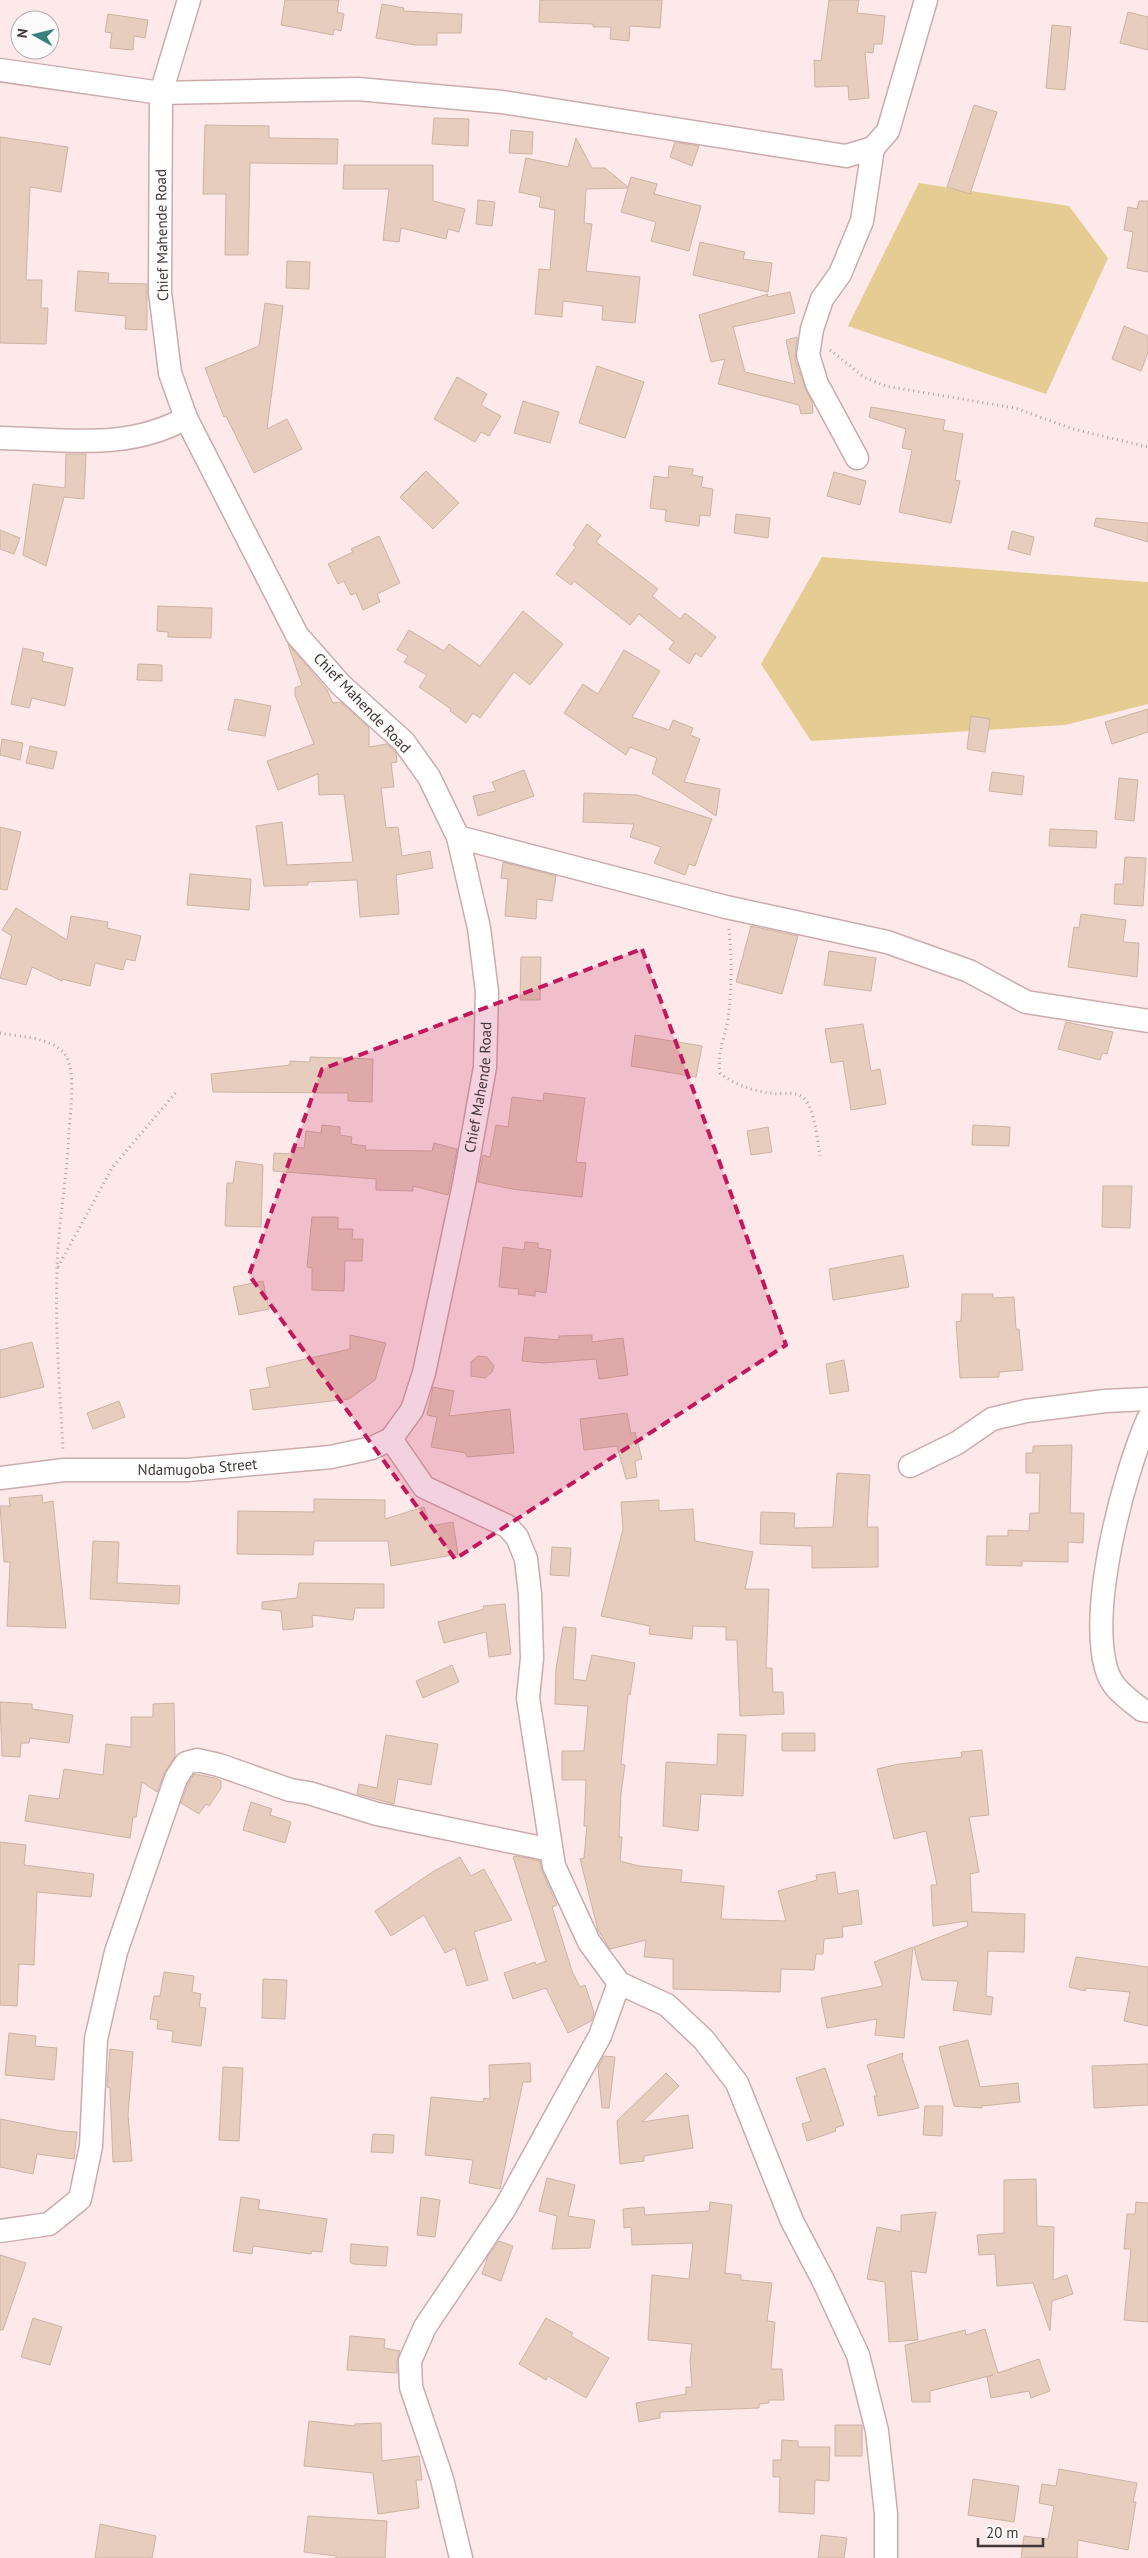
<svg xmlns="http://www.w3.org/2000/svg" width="1148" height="2558" font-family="'PT Sans',sans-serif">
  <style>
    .green { fill: #e5cc92 }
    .building { fill: #e7cdbe; stroke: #cdb3a4 }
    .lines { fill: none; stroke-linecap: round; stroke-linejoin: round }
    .minor-casing { stroke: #cbacad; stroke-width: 25 }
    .path { stroke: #b2a1a1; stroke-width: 3; stroke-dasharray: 1 4; stroke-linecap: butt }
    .minor { stroke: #fff; stroke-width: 22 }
    .marked { fill: #c2185b; fill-opacity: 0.2; stroke: #c2185b; stroke-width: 4; stroke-dasharray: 10 6; stroke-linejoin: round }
    .labels { text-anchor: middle; stroke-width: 4; stroke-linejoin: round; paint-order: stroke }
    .street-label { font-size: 15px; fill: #423636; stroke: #fcfcfc }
  </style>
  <rect width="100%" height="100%" fill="#fde9e9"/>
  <path class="green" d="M919,183L1069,206L1108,258L1046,394L848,326Z
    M822,557L1148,582V704L1065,725L811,741L761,664Z"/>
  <path class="building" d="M285,0H339L337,12L344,14L341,31L334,29L333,35L281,25Z
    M540,0H662L660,28L630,26L629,41L610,39L611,27H593V24L539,22Z
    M829,0H859L857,13L885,16L882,44H874L873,53L865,52L869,98L849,100L848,86L815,87L814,60L821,61Z
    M382,4L404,8L403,11L462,14L461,33H437V45H415L376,38Z
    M1128,12L1148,17V50L1120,43Z
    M108,14L148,20L145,38L134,36L133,50L110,48L112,33L105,32Z
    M1052,25L1071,27L1065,90L1046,88Z
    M974,105L997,112L970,194L947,187Z
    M434,118L469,119L468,146L432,144Z
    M205,125L269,126V138L338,139L337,164L250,163L248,255H225L226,194H203Z
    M511,130L533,132L532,154L509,153Z
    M0,137L68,147L61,192L30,187L26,280H42L41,308H48L46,344L0,343Z
    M576,138L592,168H605L628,187L631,177L657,184L654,194L701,206L689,251L651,241L656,222L621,212L628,188L586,189L584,223L592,224L586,271L640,277L635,323L602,320L603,306L563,301L562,317L535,314L539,269L550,270L555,210L539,207L541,197L519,192L526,158L568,167Z
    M675,142L699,146L692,166L670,157Z
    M344,165H433V201L465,209L459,232L448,229L446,239L401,228L399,242L383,240L389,189H343Z
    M478,200L495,202L492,226L476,224Z
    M1139,201H1148V272L1127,268L1133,232L1124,230L1128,207L1137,209Z
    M700,242L745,252L743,259L772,263L768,292L693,275Z
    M287,261L310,262L309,289L286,288Z
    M78,271L109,273L108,283L147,284V330L125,329L126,316L75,311Z
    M790,292L795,313L733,327L745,372L795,384L786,340L797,337L795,359L805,388L812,402L813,413L801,414L799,405L718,384L725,359L711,362L699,315L768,294L767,297Z
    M265,303L283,306L267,429L287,419L302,449L254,473L226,416L224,417L205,368L259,346Z
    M1124,326L1148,336V353L1141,371L1112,359Z
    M597,366L644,382L625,438L579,423Z
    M457,377L487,394L481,405L501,416L489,436L481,432L475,442L434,419Z
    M523,401L559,412L550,443L514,433Z
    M871,407L945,420L943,430L963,434L955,480L960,481L951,523L899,512L912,450L902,448L906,429L869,417Z
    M66,454H86L84,499L64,497L46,566L23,555L33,484L65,488Z
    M669,466L693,469L692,475L703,477L701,487L713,489L710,516L700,515L699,526L665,521L666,510L650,508L654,476L668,478Z
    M426,471L459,503L433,529L400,497Z
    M834,472L866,481L860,505L827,496Z
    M736,514L770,518L768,538L734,533Z
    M1096,518L1148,523V542L1094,526Z
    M587,524L601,535L596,542L658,589L652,596L680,619L685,613L716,637L701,657L696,653L689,664L669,649L674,642L639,614L630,625L574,581L571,585L556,574L576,547L573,545Z
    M0,530L20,538L14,554L0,549Z
    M1012,531L1034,537L1030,555L1008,549Z
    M379,536L400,583L377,594L380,602L363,610L356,593L351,595L344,581L338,584L328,564L353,552L351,549Z
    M158,606L212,608L211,638L168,637V632L157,631Z
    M523,611L563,644L530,685L514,672L480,718L473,713L466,723L450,711L451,709L419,687L427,675L404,662L408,656L397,650L409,630L444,651L449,644L480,666Z
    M288,644L327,690L333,703L341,702L369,728V747L387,744L396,753L397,762L391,763L394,787L381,788L386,828L398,827L402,856L430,851L433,868L396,875L399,914L360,917L357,880L308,882V885L264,886L256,826L282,822L287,865L353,862L344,794L319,795L318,774L278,790L267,761L314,744L295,695V688L302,685Z
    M23,648L44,653L42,661L73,668L65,706L32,698L29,708L11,704Z
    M624,650L660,671L632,717L669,730L673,720L693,728L690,735L700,739L684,782L720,789L716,816L652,773L657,758L630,747L626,755L564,713L583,684L598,694Z
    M138,664L162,665V681L137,680Z
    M235,699L271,706L265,736L228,730Z
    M1148,709V732L1112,744L1105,722Z
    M971,716L990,719L985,752L967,749Z
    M2,739L23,743L20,760L0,755Z
    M30,746L57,752L53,769L26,763Z
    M524,770L534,796L478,816L473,796L496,791L492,782Z
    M992,772L1024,776L1022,795L989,791Z
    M1119,778L1138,780L1134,821L1115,819Z
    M584,793L637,795L712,819L695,866L689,864L685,875L654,863L661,847L630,837L634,824L583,822Z
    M0,827L21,832L7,890L0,889Z
    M1050,829L1097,831L1096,848L1049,846Z
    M1125,857L1146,858L1143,906L1114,904L1115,884H1123Z
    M503,862L556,876L552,901L537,899L536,919L505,916L508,879L501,878Z
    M190,874L251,879L249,910L187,905Z
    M16,908L67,940L71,916L108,922L107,928L141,936L135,961L126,959L123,970L95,963L90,986L62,979V981L32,967L26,985L0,978L12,936L2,930Z
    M1081,914L1126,920L1123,942L1139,943L1137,977L1068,967L1074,927L1079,928Z
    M751,926L798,936L782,994L736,982Z
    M829,951L876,958L871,991L824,985Z
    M521,957H541L540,1000H520Z
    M1066,1022L1113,1032L1107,1054L1102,1053L1100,1060L1058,1049Z
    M863,1024L871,1071L880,1069L886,1104L851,1110L843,1061L831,1063L825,1029Z
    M635,1035L702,1046L696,1077L631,1066Z
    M310,1057L373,1059L372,1102L348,1101V1093L213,1092L211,1074L290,1065V1061L310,1062Z
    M544,1093L585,1098L576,1162L586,1163L582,1197L512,1189L478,1182L483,1155L490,1157L496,1125L508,1127L512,1097L543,1101Z
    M322,1125L340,1127V1135L352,1137L351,1144L366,1146L365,1150L432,1151L434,1143L457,1149L448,1195L413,1186V1191L376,1190V1179L273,1171L274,1153L292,1154V1147L304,1148L306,1131L321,1133Z
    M973,1125L1010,1127L1009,1146L972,1145Z
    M768,1127L772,1152L751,1155L747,1131Z
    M236,1161L263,1165L261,1227L225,1226L227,1183H233Z
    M1103,1186H1132L1130,1228L1102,1227Z
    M312,1217H338V1229H353L352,1239H363L362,1261H345L344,1291L312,1290V1268L307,1267Z
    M525,1242L538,1243V1248L551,1250L546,1293L535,1291V1296L518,1294L519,1289L499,1287L503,1247L524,1250Z
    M903,1255L909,1287L833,1300L829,1269Z
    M263,1281L269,1309L239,1315L233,1287Z
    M962,1294H993V1298L1014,1297L1016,1329H1019L1023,1370L999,1372V1377L960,1378L956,1322L961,1321Z
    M350,1335L386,1343L375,1380L349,1399L253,1410L250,1390L270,1387L266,1368L350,1349Z
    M592,1335V1342L623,1338L628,1375L599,1379L596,1359L543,1363L522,1361L525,1337L559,1340V1336Z
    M32,1342L44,1387L0,1398V1350Z
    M478,1356L487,1357L494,1366L492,1372L485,1378L471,1376V1362Z
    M844,1360L849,1391L830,1394L826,1364Z
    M433,1387L454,1391L449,1416L510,1409L514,1453L467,1457L466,1453L431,1447L437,1417L427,1415Z
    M119,1401L125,1417L93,1429L87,1413Z
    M627,1413L631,1434L635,1432L642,1459L635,1461L637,1477L626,1479L617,1446L584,1450L580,1419Z
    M1072,1445L1070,1513H1084L1083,1543L1068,1542V1562L1022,1561V1566L986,1565L987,1536H1008V1530L1029,1531L1030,1513H1039L1040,1473H1026V1453H1033V1446Z
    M837,1473L870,1475L867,1527H878V1567L812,1568V1546L760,1544L761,1512L795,1513L794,1528L833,1527Z
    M42,1495L43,1503L53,1501L66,1628L7,1626L10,1562H4L0,1506H10L9,1498Z
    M314,1499L385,1500V1519L424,1507L430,1526L453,1522L458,1554L391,1566L388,1541H314L313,1555L237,1554L238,1511L314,1512Z
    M659,1500V1511L693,1509L695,1541L753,1552L745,1589H769L766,1668H772L773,1692H783L784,1714L740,1716L737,1640H726V1627L693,1626L692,1639L649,1634L650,1626L601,1616L623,1529L621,1502Z
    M93,1541L119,1542L117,1583L180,1586L179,1604L90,1599Z
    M552,1547L571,1548L569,1576L550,1575Z
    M299,1583L384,1584V1608H355L353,1620L312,1615L313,1627L283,1630L281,1611L262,1609V1602L297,1598Z
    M505,1604L511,1654L489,1657L486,1632L444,1643L438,1622L484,1609L483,1606Z
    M563,1627L576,1628L573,1679L586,1681L592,1655L635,1663L630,1695L628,1694L621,1764L625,1765L621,1793L619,1837H622L620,1861L639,1866L682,1870L681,1882L724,1886L721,1919L786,1921L778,1891L817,1880L816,1875L835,1872L838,1894L858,1890L862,1924L842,1927L843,1937L824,1939L823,1954H816L814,1970L781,1969L780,1992L673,1989V1959L644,1957L646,1940L610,1949L598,1930L580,1859L584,1858L587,1826H584L586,1780H562V1751H584L588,1706L555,1704L556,1669Z
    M452,1665L459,1682L423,1698L416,1681Z
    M0,1702L32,1704V1709L73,1715L69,1743L30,1738L29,1743H21L20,1757L2,1756Z
    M174,1703L175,1756L164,1774L157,1792L142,1782L136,1817H133L130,1838L25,1821L29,1795L59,1799L64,1769L103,1775L106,1744L131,1747V1717H153V1704Z
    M782,1733H815V1751H782Z
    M718,1734L746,1735L743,1796L701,1794L698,1831L663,1826L666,1762L717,1765Z
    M386,1735L438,1744L431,1785L398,1779L394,1804L357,1794L359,1784L377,1788Z
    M982,1750L989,1815L969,1817L979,1872L970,1874L972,1912L1025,1914L1024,1952L988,1951L986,1996L993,1997L991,2015L953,2010L958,1981L922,1980L914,1947L968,1926L967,1921L933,1926L931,1885H937L926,1831L894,1839L877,1769L899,1764L962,1757L961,1752Z
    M194,1774L215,1778L221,1781V1788L209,1806L206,1804L199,1814L181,1803L188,1784Z
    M251,1802L272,1809L270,1815L291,1822L285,1843L243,1830Z
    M0,1842L26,1845L24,1865L94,1874L91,1897L37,1892L34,1965L19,1964L17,2006L0,2005Z
    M516,1856L540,1861L542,1871L557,1905L552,1907L572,1971L580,1987L585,1985L592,2006L594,2014L591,2021L568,2033L546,1988L513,1999L504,1973L535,1962L536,1965L546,1961L513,1857Z
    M460,1857L471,1876L484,1869L512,1920L474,1932L488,1980L467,1986L455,1948L445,1953L424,1915L391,1936L375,1911L434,1871Z
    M913,1947L904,2038L875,2035L877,2019L827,2028L821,1998L883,1986L874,1962Z
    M1076,1957L1148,1967V2026L1124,2021L1130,1992L1086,1988L1085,1991L1069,1987Z
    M164,1972L194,1976L192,1992L201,1994L199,2007L206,2008L201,2046L172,2042L173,2031L157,2029L158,2020L150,2019L154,1996H160Z
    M263,1979L287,1980L285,2019L262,2018Z
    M9,2033L36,2036L35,2046L57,2048L54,2080L5,2075Z
    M968,2040L980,2087L1018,2083L1020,2102L982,2106V2108L954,2106L939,2047Z
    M110,2049L133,2052L128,2115L132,2161L113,2162L110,2088L107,2087Z
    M903,2053L902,2058L919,2108L878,2116L874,2096H877L867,2065Z
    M604,2056L615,2057L609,2108H602L598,2067Z
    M530,2063L531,2082H523L500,2189L469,2183L473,2160L425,2155L431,2097L483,2102L484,2098L490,2099L489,2065Z
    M1148,2064V2105L1094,2108L1092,2066Z
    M223,2067L243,2068L239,2141L219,2140Z
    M825,2068L844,2125L835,2128L836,2131L807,2141L802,2124L811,2121L796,2078Z
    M666,2073L679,2086L642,2122L688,2115L693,2148L644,2156V2161L620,2164L617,2121Z
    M925,2106H943L942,2136L923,2135Z
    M0,2119L61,2131L77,2132L74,2159L37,2154L33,2174L0,2167Z
    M373,2134L394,2135L393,2153L371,2152Z
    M547,2178L575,2185L568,2216L595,2220L590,2248L552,2249L557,2216L539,2211Z
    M1036,2179L1037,2226L1054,2227L1053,2280L1067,2275L1073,2294L1052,2301L1050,2331L1033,2283L997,2286L995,2254L979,2255L977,2235L1004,2233V2180Z
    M241,2197L260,2200L258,2209L327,2219L322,2252L312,2251L311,2254L253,2246L252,2254L233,2251Z
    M421,2197L440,2200L435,2237L417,2235Z
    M710,2202L732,2205L725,2273L741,2275V2280L772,2283L767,2321L775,2322L771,2369H782L784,2400H769V2403L759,2404V2408L660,2412V2418L639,2422L636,2403L686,2394V2387H692L690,2361L692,2344L648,2340L652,2275L689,2279L693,2243L632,2245L631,2227L624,2228L623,2209L644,2207L645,2215L709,2211Z
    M1136,2202L1148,2203V2322L1124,2320L1131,2249H1124L1127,2214H1135Z
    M936,2212L926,2273L911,2271L918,2340L889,2342L885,2282L867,2279L877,2227L901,2232V2215Z
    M499,2241L513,2246L501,2281L482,2274L488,2256Z
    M351,2244L388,2247L386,2266L353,2264L350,2262Z
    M0,2255L26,2263L3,2330H0Z
    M33,2318L62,2327L50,2365L21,2357Z
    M546,2318L573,2333L571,2336L609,2358L586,2398L548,2376L546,2380L519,2364Z
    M985,2329L998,2373L1039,2359L1050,2391L1031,2398L1029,2391L991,2398L987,2377L993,2375L930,2391V2402H912L905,2345L965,2330L966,2335Z
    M350,2336L385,2339L384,2348L400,2351L397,2361V2373L347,2370Z
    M309,2421L355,2426V2424L381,2423L382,2461L419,2456L422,2480H416L419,2508L378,2514L373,2473L304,2466Z
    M835,2425H862V2456H835Z
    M782,2440L798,2441V2447H830L829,2481L815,2480L814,2514L779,2512L780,2477H773V2460H781Z
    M1059,2469L1137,2483L1133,2502H1136L1128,2550L1078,2540L1077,2558H1021L1024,2536L1048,2539L1054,2506L1039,2503L1042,2484L1056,2486Z
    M973,2479L1019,2486L1014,2522L968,2515Z
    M308,2516L387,2521L385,2558H336V2556L304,2552Z
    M100,2524L156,2536L152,2558H95Z
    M821,2535L847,2538L844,2558H818Z"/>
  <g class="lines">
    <defs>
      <g id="minor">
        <path d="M0,70L161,93L358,89L502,102L846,156L873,148L888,131L926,0"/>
        <path d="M0,438C65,439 127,451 186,418"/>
        <path d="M857,458L817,384L808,355L812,329L822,299L840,274L862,221L873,148"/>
        <path d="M458,837L726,907L887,942L969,971L1026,1002L1148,1021"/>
        <path d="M1148,1419C1123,1477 1089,1606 1106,1668C1111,1688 1127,1698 1142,1710L1148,1711"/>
        <path d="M391,1439L424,1487L507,1526L517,1537L526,1559L530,1594L532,1658L528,1698L554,1866L589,1942L619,1983L667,2005L704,2040L737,2083L792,2221L823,2280L858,2355L877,2431L886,2514V2558"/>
        <path d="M910,1466L957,1443L992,1419L1026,1411L1105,1401L1148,1399"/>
        <path id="s1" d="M0,1478L64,1470H188L331,1457L372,1448L391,1439L412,1410L424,1373L464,1184L485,1067L487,992L479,928L458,837L429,777L404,742L341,685L297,635L186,418L170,373L160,292L161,93L189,0"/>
        <path d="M0,2231L49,2224L80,2199L91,2146L96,2039L116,1952L176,1778L186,1763L197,1760L219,1765L290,1790L309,1793L377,1814L551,1850"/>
        <path d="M461,2558L442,2479L411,2387L410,2361L425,2327L505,2208L571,2088L600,2036L619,1983"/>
      </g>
    </defs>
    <use href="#minor" class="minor-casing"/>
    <path class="path" d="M830,350L864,377L885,386L1015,408L1073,429L1148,447
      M729,929C732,958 732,989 728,1019C725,1038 717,1053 720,1073C733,1084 753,1091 770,1093C784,1096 799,1087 808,1104C816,1119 817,1139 820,1156
      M0,1033C20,1037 50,1037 64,1053C77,1069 70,1112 69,1132C67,1178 58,1224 57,1271C55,1331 60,1390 63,1450
      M58,1267L112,1168L177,1091"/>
    <use href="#minor" class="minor"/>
  </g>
  <path class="marked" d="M642,949L786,1345L455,1559L249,1275L322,1069Z"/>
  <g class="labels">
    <g class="street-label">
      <text transform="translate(162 235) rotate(-91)" y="5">Chief Mahende Road</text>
      <text transform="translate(362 703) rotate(46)" y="5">Chief Mahende Road</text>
      <text dy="5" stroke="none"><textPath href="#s1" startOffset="761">Chief Mahende Road</textPath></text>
      <text dy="5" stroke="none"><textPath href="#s1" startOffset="198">Ndamugoba Street</textPath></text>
    </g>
  </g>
  <g transform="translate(35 35) rotate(278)"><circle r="24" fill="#fcfcfc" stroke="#b2adad"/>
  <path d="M0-4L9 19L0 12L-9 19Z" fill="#39817d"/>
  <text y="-8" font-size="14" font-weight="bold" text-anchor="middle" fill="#423636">N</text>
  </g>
  <path d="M978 2538v8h65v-8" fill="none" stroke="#423636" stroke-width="2.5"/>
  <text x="986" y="2538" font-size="15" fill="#423636" stroke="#fcfcfc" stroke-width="4" paint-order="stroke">20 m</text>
</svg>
